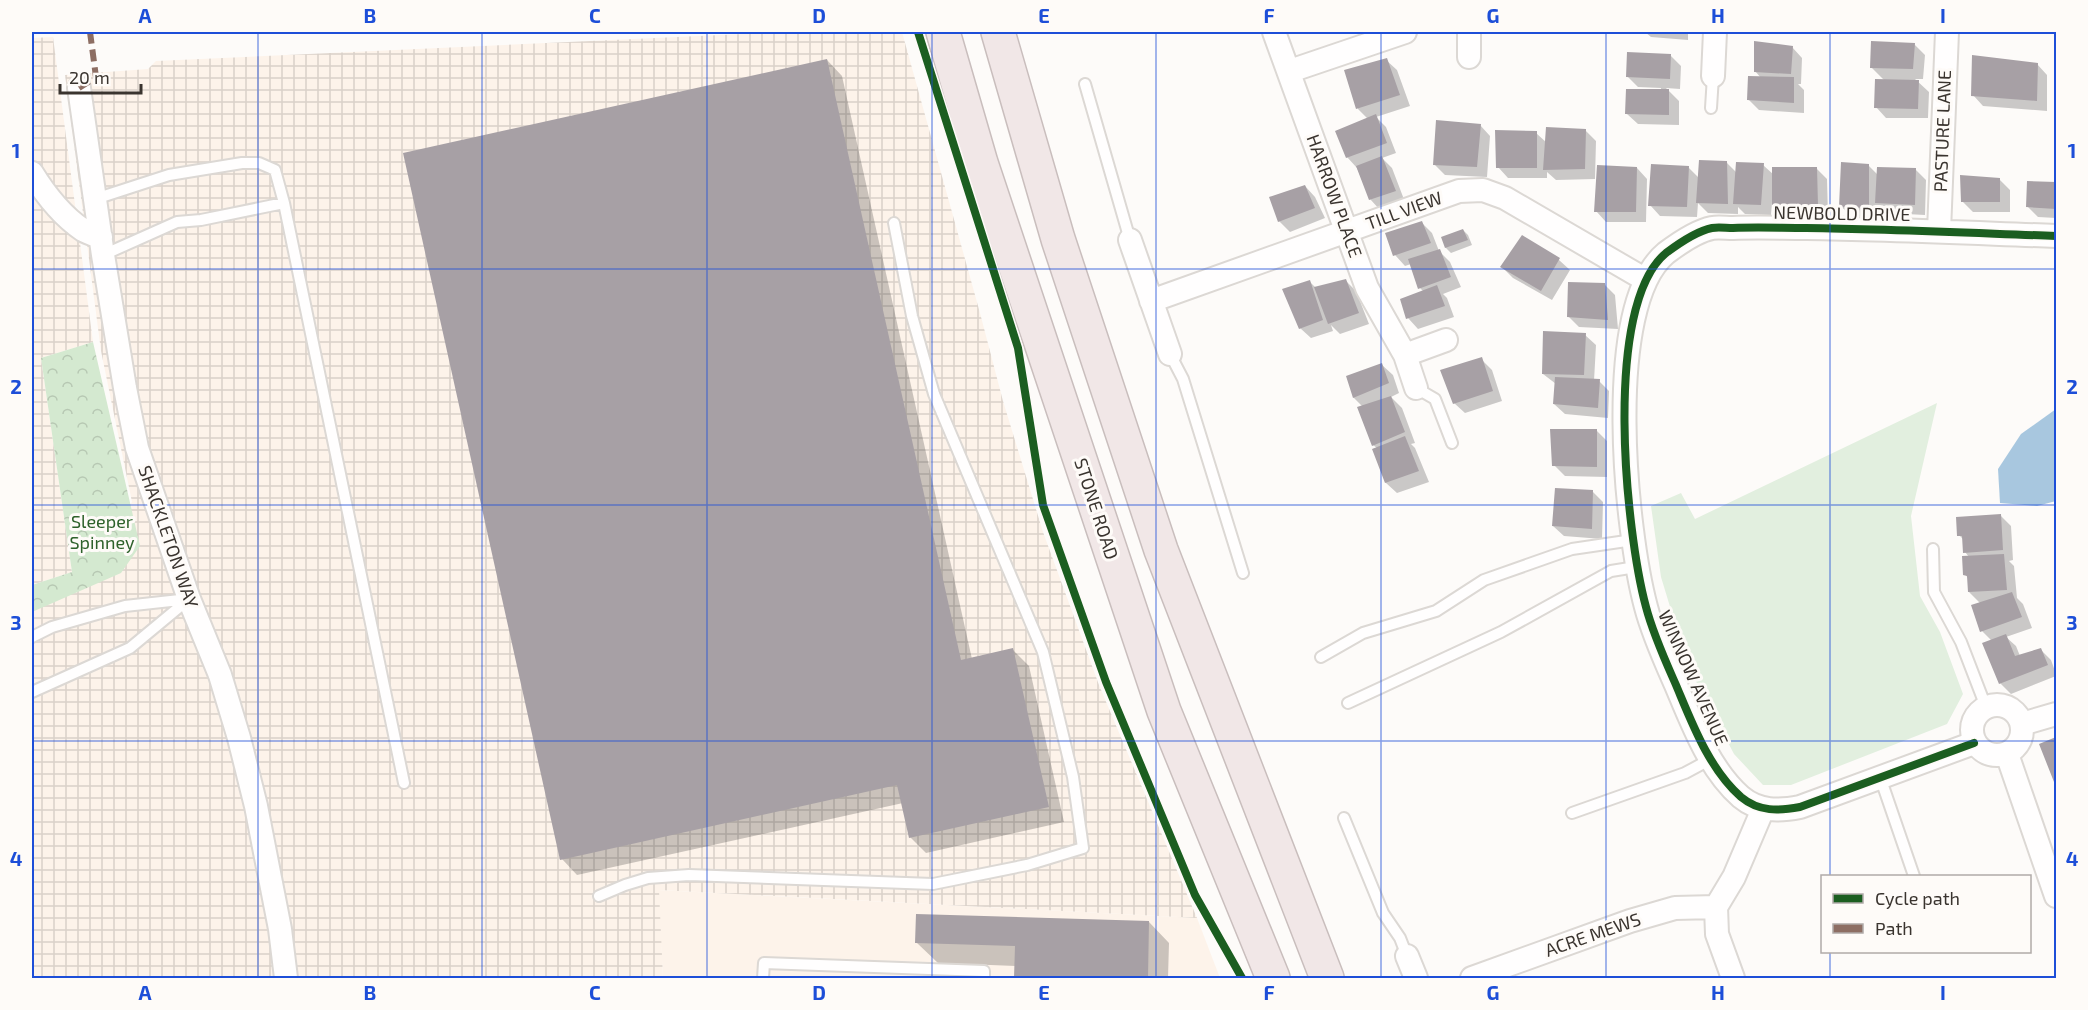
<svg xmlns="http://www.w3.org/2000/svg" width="2088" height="1010" font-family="'Exo 2',sans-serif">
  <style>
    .built { fill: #fdf3ea }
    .industrial { fill: url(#industrial-grid) }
    .grass { fill: #e2efdf }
    .forest { fill: url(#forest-crowns) }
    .water { fill: #a8c7df }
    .shadow { fill: #0003 }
    .building { fill: #a7a0a5 }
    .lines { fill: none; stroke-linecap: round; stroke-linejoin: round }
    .lane-casing { stroke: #dcd8d4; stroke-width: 14 }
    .street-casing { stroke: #dcd8d4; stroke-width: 26 }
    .highway-casing { stroke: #c9bebd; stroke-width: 36 }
    .lane { stroke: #fffefe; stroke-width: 10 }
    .street { stroke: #fffefe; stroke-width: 22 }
    .highway { stroke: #f1e7e7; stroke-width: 33 }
    .quiet { stroke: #8d6e63; stroke-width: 6; stroke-dasharray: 12 6; stroke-linecap: butt }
    .cycleway-casing { stroke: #fefbf8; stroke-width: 11 }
    .cycleway { stroke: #1b5e20; stroke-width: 8 }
    .grid { fill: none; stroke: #1d4ed8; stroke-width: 1.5; stroke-opacity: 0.55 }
    .labels { text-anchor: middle; stroke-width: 6; stroke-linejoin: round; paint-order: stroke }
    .street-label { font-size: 18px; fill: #3a342f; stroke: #fefbf8 }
    .park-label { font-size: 18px; fill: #2d612a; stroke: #fefbf8 }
    .neatline { fill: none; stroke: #1d4ed8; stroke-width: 2 }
    .grid-label { font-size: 20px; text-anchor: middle; font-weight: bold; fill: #1d4ed8 }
  </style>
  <defs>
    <pattern id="industrial-grid" width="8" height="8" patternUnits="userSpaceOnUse" patternTransform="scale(1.5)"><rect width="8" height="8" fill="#fdf3ea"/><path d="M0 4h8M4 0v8" fill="none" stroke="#dad1c9"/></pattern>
    <pattern id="forest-crowns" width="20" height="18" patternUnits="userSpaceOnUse" patternTransform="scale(1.5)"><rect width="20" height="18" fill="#d4e9d0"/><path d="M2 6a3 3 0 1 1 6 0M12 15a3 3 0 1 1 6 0" fill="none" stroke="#b7c8b3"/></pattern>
  </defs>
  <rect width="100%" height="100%" fill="#fdfbf9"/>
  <path class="built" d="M658,890L1197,918L1220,978H663Z"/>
  <path class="industrial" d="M786,32H902L980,313L1003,401L1043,532L1099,685L1197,918L659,890L663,978H32V588L83,571L132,502L101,351L65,75L148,69L156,61Z
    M53,37L93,342L41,358L72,572L32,585V38Z"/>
  <path class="grass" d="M1937,403L1911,516L1920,596L1940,632L1963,694L1947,724L1791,785H1763L1734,754L1688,666L1661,577L1651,506L1681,493L1695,519Z"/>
  <path class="forest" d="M93,342L140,546L121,573L32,612V585L72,572L41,358Z"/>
  <path class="water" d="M2056,409V501L2037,506L2000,503L1998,469L2021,434Z"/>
  <path class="shadow" d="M1645,32H1688V40L1651,37Z
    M1914,44L1925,55L1923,79H1915L1929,92L1928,118H1886L1876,107L1885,81L1871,67Z
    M1792,47L1802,58L1801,84H1798L1804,90V113L1759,110L1748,99L1761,78L1755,71Z
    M1670,55L1681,66L1680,89L1666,88L1679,101V125L1638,124L1627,114L1661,91V88L1638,87L1627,76Z
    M827,60L842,76L972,659L1013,650L1029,666L1064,822L926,853L910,837L903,803L577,875L562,859Z
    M1386,60L1397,70L1410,106L1376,117L1386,127L1396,153L1382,158L1392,168L1405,202L1380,210L1370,199L1357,168L1347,157L1368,119L1358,109L1346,71Z
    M2037,64L2047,75V111L1983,106L1973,95Z
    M1480,125L1490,136L1487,177L1445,175L1435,165Z
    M1585,130L1596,141L1595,179L1556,180L1547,172V178H1508L1498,167L1536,133L1547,143Z
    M1727,163L1737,173L1763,165L1774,175L1816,168L1827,179L1828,216L1784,215L1772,203L1771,215L1745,214L1738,207V214L1708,213L1698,203L1697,217L1660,216L1650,205L1688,167L1699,178Z
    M1868,165L1878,175L1915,169L1926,180L1925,215L1887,213L1879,205V218L1851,217L1841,206Z
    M1637,168L1647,179L1646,222H1606L1596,211Z
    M1999,179L2010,190V212H1973L1962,201Z
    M2029,183L2056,184V218L2038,217L2027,206Z
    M1305,186L1315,197L1325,218L1290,232L1279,221Z
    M1421,222L1432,233L1439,251L1450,262L1461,287L1443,294L1447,298L1454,317L1418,329L1408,318L1424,292L1420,288L1411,264L1405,266L1395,255Z
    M1463,230L1468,235L1472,245L1451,253L1446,248L1443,238Z
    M1522,237L1559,260L1570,270L1552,300L1513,278L1502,267Z
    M1345,280L1356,291L1369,324L1340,334L1331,325L1333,331L1311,338L1300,328L1310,282L1316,288Z
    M1605,285L1615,295L1618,329L1579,327L1568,316Z
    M1585,335L1596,345L1594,381H1599L1609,391L1608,418L1565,414L1554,404L1556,384L1543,374Z
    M1481,359L1492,370L1502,401L1465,413L1454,403Z
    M1382,365L1393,375L1399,393L1391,397L1402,408L1415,443L1411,444L1415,448L1429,482L1397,493L1386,483L1374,450L1377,448L1373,445L1363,407L1354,398L1347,377Z
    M1597,431L1607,441V477L1565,476L1554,465Z
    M1593,492L1603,502L1602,539L1564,536L1553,526Z
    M2000,515L2011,526L2013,560L2009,561L2014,566L2017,598L2023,604L2032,628L2006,637L2016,646L2020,656L2041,650L2051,660L2056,674V676L2011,694L2000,683L1992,641L1982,631L1981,604L1969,592L1968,578L1965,574L1969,557L1965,552L1964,540L1959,535Z
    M2056,739V783L2041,745Z
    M1149,922L1169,943L1168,978H1016V966L938,963L917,943Z"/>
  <path class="building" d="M1754,41L1793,46L1791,74L1754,72Z
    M1871,41L1915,43L1913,69L1870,68Z
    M1627,52L1671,54L1670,79L1626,77Z
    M1972,55L2038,63L2037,101L1971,96Z
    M1387,58L1400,95L1356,109L1344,70Z
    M827,59L961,660L1013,648L1049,807L909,838L897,785L560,860L403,153Z
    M1748,76L1794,77V103L1747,100Z
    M1875,79L1919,80L1918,109L1874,108Z
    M1626,89H1669V115L1625,114Z
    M1376,114L1387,143L1346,158L1335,131Z
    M1436,120L1481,124L1477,167L1433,165Z
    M1546,127L1586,129L1585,169L1543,170Z
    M1495,130L1537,131V168H1496Z
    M1382,156L1396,191L1369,200L1356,166Z
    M1699,160L1727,161L1728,204L1696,203Z
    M1736,162L1764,163L1761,205L1733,204Z
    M1841,162L1869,164V208L1839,207Z
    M1651,164L1689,166L1687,207L1648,206Z
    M1597,165L1637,167L1636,212H1594Z
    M1772,167H1817L1818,206L1772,205Z
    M1877,167L1916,168L1915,205L1875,203Z
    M1960,175L2000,178V202H1961Z
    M2027,181L2056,182V209L2026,207Z
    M1305,185L1315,208L1278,222L1269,197Z
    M1422,221L1431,243L1393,256L1385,233Z
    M1463,229L1468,240L1445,248L1441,237Z
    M1522,235L1560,258L1541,291L1500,267Z
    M1440,249L1451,277L1418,289L1408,259Z
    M1346,279L1359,313L1328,324L1314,287Z
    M1310,280L1323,320L1299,329L1282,289Z
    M1568,282L1605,283L1608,320L1567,317Z
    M1437,285L1445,306L1406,319L1400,299Z
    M1543,331L1586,333L1584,375L1542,374Z
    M1482,357L1493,391L1453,404L1440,370Z
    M1382,363L1389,383L1353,398L1346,376Z
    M1555,377L1600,379L1598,408L1553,404Z
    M1391,396L1405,432L1372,446L1357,407Z
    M1550,429H1597V467L1552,466Z
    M1405,436L1419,471L1385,483L1372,449Z
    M1555,488L1593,490L1592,529L1552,526Z
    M2001,514L2003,550L1963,553L1962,536H1957L1956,517Z
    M2004,554L2007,590L1968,592L1967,576L1963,575L1962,556Z
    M2012,592L2022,617L1980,632L1971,605Z
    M2006,634L2015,656L2041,648L2048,665L1999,684L1982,643Z
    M2056,737V787L2039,744Z
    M916,914L1149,921L1148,978H1014L1015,946L915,943Z"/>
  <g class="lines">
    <defs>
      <path id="lane" d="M1085,84L1130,240
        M1711,108L1713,76
        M95,199L169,175L242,163H259L275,170L284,203L201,220L177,222L103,255
        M284,203L404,783
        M1170,354L1183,379L1243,573
        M1416,388L1435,399L1452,443
        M1933,549L1934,592L1961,642L1986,707
        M32,637L52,627L125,606L189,599
        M1321,657L1363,633L1436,611L1484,580L1572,549L1633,540
        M32,692L130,648L189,599
        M1348,703L1501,632L1611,571L1636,567
        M1880,777L1914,876
        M1572,813L1685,773L1711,759
        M1344,818L1383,913L1400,938L1407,956
        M599,896L625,885L648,878L689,875L933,884L1027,865L1083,848L1073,777L1043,652L934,394L912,316L894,223
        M763,978L764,963L984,971V978"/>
      <path id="street" d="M1274,32L1367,288L1405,355L1416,388
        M1469,32V57
        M1290,71L1405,32
        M1713,76L1715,32
        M79,88L103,255L125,388L137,448L189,599L220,675L239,738L256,806L280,929L286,978
        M32,173C45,194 62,216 83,230C88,233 95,235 101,237
        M1939,231L1947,32
        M1130,240L1170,354
        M1151,301L1459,191L1483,190L1505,198L1646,280
        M1405,355L1446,340
        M1972 730a25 25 0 1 1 50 0a25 25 0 1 1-50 0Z
        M2022,724L2056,714
        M1974,743L1800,807C1779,811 1759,812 1741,797C1709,769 1692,723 1676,685C1665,660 1653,634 1646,607C1626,533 1602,306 1666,253C1678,244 1697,231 1712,228C1718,227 1726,228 1733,228C1757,227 1782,228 1806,228C1890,229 1973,233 2056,236
        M2007,754L2056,896
        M1716,907L1717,934L1733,978
        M1407,956L1416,978
        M1472,978L1630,921L1675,908L1716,907L1734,877L1763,809"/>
      <path id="highway" d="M943,32L981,163L1164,711L1273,978
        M998,32L1058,239L1161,550L1327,978"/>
    </defs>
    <use href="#lane" class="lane-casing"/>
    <use href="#street" class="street-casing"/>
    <use href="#highway" class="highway-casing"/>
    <use href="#lane" class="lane"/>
    <use href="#street" class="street"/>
    <use href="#highway" class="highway"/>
    <path class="quiet" d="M79,88L96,77L90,32"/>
    <defs>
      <path id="cycleway" d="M918,32L1018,348L1043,505L1106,682L1195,895L1242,978
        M1974,743L1800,807C1779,811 1759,812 1741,797C1709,769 1692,723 1676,685C1665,660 1653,634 1646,607C1626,533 1602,306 1666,253C1678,244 1697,231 1712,228C1718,227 1726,228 1733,228C1757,227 1782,228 1806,228C1890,229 1973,233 2056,236"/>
    </defs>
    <use href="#cycleway" class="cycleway-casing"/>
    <use href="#cycleway" class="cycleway"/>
  </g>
  <path class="grid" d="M258,32V978M482,32V978M707,32V978M932,32V978M1156,32V978M1381,32V978M1606,32V978M1830,32V876M32,269H2056M32,505H2056M32,741H2056M1830,952V978"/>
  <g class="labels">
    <g class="street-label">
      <text transform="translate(1943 131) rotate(-88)" y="6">PASTURE LANE</text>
      <text transform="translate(1334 196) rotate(70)" y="6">HARROW PLACE</text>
      <text transform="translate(1404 211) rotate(-20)" y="6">TILL VIEW</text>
      <text transform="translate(1842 214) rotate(1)" y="6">NEWBOLD DRIVE</text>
      <text transform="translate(1096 509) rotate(72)" y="6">STONE ROAD</text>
      <text transform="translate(168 537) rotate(71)" y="6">SHACKLETON WAY</text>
      <text transform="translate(1693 678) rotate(66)" y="6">WINNOW AVENUE</text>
      <text transform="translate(1593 935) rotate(-19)" y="6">ACRE MEWS</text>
    </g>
    <g class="park-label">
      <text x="102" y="528">Sleeper<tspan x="102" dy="21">Spinney</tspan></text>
    </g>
  </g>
  <rect width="2088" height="1010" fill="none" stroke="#fefbf8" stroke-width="66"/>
  <rect x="1821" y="875" width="210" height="78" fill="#fefbf8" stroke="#b0aba8" stroke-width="1.5"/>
  <rect x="1833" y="894" width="30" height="9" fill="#1b5e20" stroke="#b0aba8" stroke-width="1.5"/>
  <text x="1875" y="905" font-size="18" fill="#3a342f">Cycle path</text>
  <rect x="1833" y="924" width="30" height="9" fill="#8d6e63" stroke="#b0aba8" stroke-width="1.5"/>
  <text x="1875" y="935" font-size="18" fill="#3a342f">Path</text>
  <path d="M60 84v9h81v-9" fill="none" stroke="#3a342f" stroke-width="3"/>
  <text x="69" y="84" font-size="18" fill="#3a342f" stroke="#fefbf8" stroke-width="4.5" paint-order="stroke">20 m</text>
  <rect x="33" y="33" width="2022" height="944" class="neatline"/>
  <g class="grid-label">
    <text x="145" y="23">A</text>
    <text x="370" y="23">B</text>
    <text x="595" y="23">C</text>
    <text x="819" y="23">D</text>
    <text x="1044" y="23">E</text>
    <text x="1269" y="23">F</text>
    <text x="1493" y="23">G</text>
    <text x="1718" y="23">H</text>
    <text x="1943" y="23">I</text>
    <text x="16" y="158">1</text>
    <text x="2072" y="158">1</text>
    <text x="16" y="394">2</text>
    <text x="2072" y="394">2</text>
    <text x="16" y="630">3</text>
    <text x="2072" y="630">3</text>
    <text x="16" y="866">4</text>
    <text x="2072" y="866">4</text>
    <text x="145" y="1000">A</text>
    <text x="370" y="1000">B</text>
    <text x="595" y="1000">C</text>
    <text x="819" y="1000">D</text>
    <text x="1044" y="1000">E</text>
    <text x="1269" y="1000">F</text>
    <text x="1493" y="1000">G</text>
    <text x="1718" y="1000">H</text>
    <text x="1943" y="1000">I</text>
  </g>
</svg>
